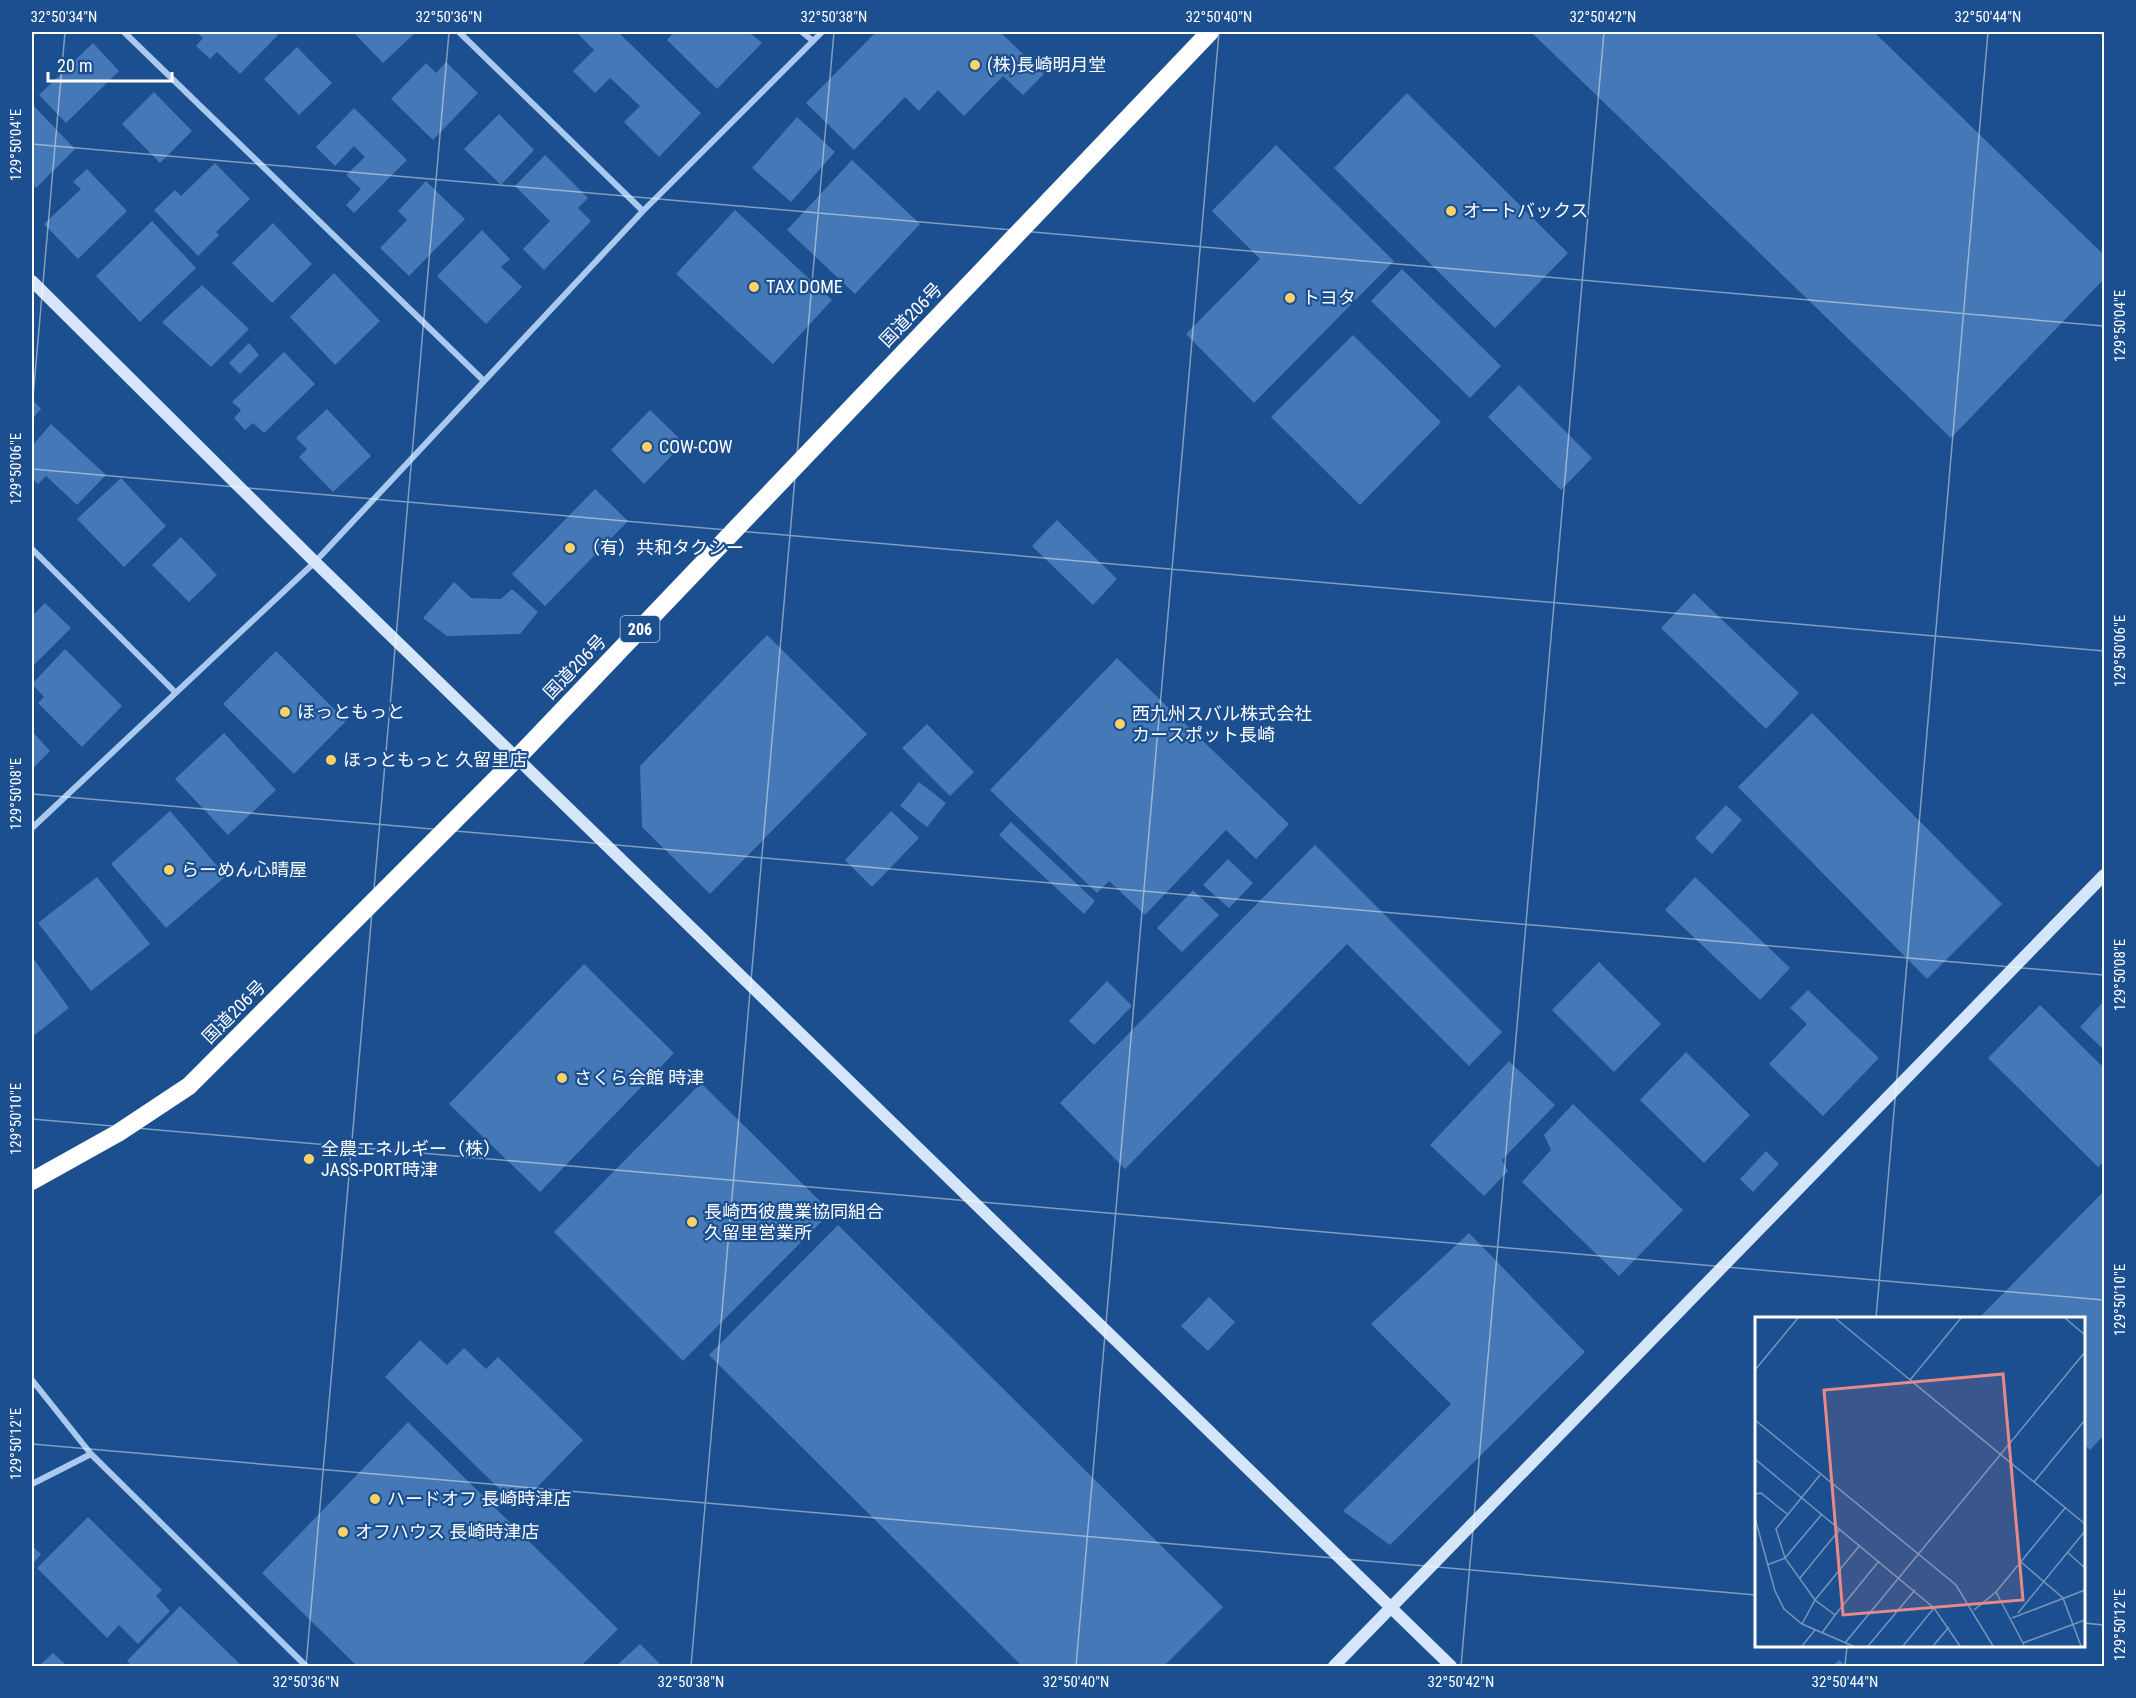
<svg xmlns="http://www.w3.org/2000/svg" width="2136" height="1698" font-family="'Roboto Condensed','Noto Sans JP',sans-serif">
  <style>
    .building { fill: #4478b7 }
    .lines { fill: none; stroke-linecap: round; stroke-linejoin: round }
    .street { stroke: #a9c9ee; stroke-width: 6 }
    .secondary { stroke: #d6e6fa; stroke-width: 12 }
    .highway { stroke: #fff; stroke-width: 18 }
    .ticks { fill: none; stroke: #fff; stroke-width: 1.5; stroke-opacity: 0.45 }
    .poi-dot { fill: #ffd166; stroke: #1b4f8f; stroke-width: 2 }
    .labels { text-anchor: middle; stroke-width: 4.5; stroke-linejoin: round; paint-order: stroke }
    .shield { fill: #1b4f8f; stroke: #bbcadd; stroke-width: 1.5 }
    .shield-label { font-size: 16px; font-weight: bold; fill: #fff }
    .poi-label { font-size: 18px; fill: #fff; stroke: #1b4f8f; text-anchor: start }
    .street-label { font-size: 18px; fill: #fff; stroke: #1b4f8f }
    .inset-road { fill: none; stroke: #7695bc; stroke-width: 1.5 }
    .view { fill: #e88989; fill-opacity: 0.15; stroke: #e88989; stroke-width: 3 }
    .inset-edge { fill: none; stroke: #fff; stroke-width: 3 }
    .neatline { fill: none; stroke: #fff; stroke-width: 2 }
    .ticks-label { font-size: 15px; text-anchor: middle; fill: #fff }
  </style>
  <rect width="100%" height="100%" fill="#1b4f8f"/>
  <path class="building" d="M196,32H274L278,35L240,74L217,52L210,59L196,46L203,38Z
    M353,32H414L415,33L383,63Z
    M580,32H618L701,113L659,157L624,122L640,106L610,78L595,93L573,71L594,50L578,34Z
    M674,32H749L762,43L717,89L667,40Z
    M876,32H1000L1044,74L1023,95L1003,76L964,116L938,90L919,111L905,97L854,150L806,103Z
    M1531,32H1874L2104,255V279L1951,438Z
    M93,43L119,71L66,123L39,95Z
    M297,47L332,83L299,115L264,79Z
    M446,62L478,93L433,140L391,99L426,63L436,73Z
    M154,92L192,131L160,163L122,124Z
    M1407,93L1568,253L1495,328L1334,168Z
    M32,104L75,149L36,188L32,183Z
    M354,108L407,160L354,213L346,205L361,189L346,175L365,157L354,146L335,166L316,147Z
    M499,114L534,150L501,185L464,149Z
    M797,117L835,152L791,202L752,168Z
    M1276,145L1394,261L1254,403L1186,334L1260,259L1212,211Z
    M545,155L588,198L578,208L591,221L544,270L523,249L550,221L515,186Z
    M852,160L920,224L855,294L787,230Z
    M215,163L250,199L216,232L219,235L198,256L154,210L175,190L181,196Z
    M87,169L127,211L78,259L44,224L81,189L73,182Z
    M426,181L465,219L409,276L380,248L407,220L398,211Z
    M735,210L832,300L773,364L676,274Z
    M152,221L196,268L140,322L96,276Z
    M273,223L312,264L272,303L232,263Z
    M482,230L510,259L501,267L522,287L486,324L437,276Z
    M1402,269L1501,366L1470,398L1371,301Z
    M334,273L380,321L335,365L290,317Z
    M202,285L249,329L211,367L162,322Z
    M1353,335L1441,422L1360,505L1271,417Z
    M249,343L259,355L240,374L229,363Z
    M284,352L315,384L264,433L253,423L245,430L234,418L241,410L232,402Z
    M1519,385L1592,458L1561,490L1488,417Z
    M32,399L41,409L32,419Z
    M327,409L371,456L333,492L299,457L307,449L296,438Z
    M650,410L684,443L644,484L611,450Z
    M51,424L106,475L77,505L46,476L38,484L32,478V446Z
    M121,478L166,526L124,567L77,519Z
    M595,489L628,521L545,606L512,574Z
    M1057,520L1117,579L1093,605L1032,546Z
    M181,537L217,575L189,602L152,565Z
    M454,582L471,598L501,599L512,589L538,612L520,634L447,636L423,618Z
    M1694,593L1799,693L1766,729L1661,628Z
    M45,603L71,628L33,666L32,664V616Z
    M767,635L867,734L710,894L642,827L640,766Z
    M65,649L122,706L82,747L38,703L44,697L32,684Z
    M276,651L346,721L294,774L223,704Z
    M1117,658L1289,824L1256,859L1226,830L1145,915L1109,881L1097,893L990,790Z
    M1812,713L2002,904L1927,979L1738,787Z
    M927,724L974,772L950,796L902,748Z
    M32,731L50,751L32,769Z
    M224,733L276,790L228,835L175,779Z
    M919,782L946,803L927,827L900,806Z
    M1726,805L1742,820L1712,854L1695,838Z
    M170,811L226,876L166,928L111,864Z
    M891,811L919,838L872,887L845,860Z
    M1011,822L1095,901L1084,914L999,835Z
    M1315,845L1502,1032L1469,1066L1347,944L1125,1169L1060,1103Z
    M1228,859L1253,883L1229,908L1203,885Z
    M97,877L150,944L91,991L38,923Z
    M1695,877L1790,968L1760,1000L1665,910Z
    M1193,890L1219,915L1182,952L1157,928Z
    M32,957L69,1008L32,1037Z
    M1599,962L1661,1024L1614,1072L1552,1010Z
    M584,964L674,1053L540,1192L449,1104Z
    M1107,981L1132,1006L1094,1045L1069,1021Z
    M1808,990L1879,1058L1823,1116L1769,1064L1807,1024L1790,1008Z
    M2104,1001V1050L2080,1027Z
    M2040,1005L2104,1068V1161L2098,1167L1988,1058Z
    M1686,1052L1750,1115L1704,1163L1640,1100Z
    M1509,1061L1555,1105L1502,1160L1508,1171L1484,1196L1430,1145Z
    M701,1083L831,1212L683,1361L554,1232Z
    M1573,1104L1683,1210L1619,1276L1522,1182L1551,1150L1544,1135Z
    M1766,1151L1779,1164L1753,1192L1740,1179Z
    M2104,1191V1435L2090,1450L2084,1444V1318H1979Z
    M838,1225L1223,1607L1164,1666H1022L709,1355Z
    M1469,1233L1585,1352L1390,1545L1343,1511L1451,1404L1371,1324Z
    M1209,1297L1235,1322L1208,1351L1181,1326Z
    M420,1340L447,1365L464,1348L486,1369L498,1357L583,1440L518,1507L385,1377Z
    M408,1422L618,1629L581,1666H357L262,1573Z
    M88,1517L162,1590L156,1596L170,1611L138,1644L119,1625L107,1638L37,1568Z
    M32,1546L41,1554L32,1565Z
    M180,1606L242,1666H132L127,1661Z
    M640,1644L662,1666H616Z
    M53,1653L67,1666H39Z
    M1839,1660L1846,1666H1833Z"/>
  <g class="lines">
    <path class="street" d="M124,32L484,381
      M459,32L643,211
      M802,32L813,41
      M32,549L175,692
      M32,828L315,562L643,211L822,32
      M32,1380L91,1454L306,1666
      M32,1484L91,1454"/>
    <path class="secondary" d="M32,281L315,562L1451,1666
      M1334,1666L2104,875"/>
    <path class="highway" d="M32,1181L118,1133L189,1086L517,758L1210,32"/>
  </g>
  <path class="ticks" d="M32,144L2104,326M32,409L65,32M32,469L2104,651M32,794L2104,975M32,1119L2104,1300M1876,1318L1988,32M32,1444L1756,1595M2084,1623L2104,1625M306,1666L449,32M691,1666L834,32M1076,1666L1219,32M1461,1666L1604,32M1845,1666L1847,1646"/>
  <g class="poi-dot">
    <circle cx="975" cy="65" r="6"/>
    <circle cx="1451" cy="211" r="6"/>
    <circle cx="754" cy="287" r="6"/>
    <circle cx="1290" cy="298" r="6"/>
    <circle cx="647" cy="447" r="6"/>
    <circle cx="570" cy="548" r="6"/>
    <circle cx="285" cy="712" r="6"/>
    <circle cx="1120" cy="724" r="6"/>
    <circle cx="331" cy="760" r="6"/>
    <circle cx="169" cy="870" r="6"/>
    <circle cx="562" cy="1078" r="6"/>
    <circle cx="309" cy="1159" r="6"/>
    <circle cx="692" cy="1222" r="6"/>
    <circle cx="375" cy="1499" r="6"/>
    <circle cx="343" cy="1532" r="6"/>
  </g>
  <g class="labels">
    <rect class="shield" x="620.5" y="616" width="39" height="26" rx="4.5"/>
    <g class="shield-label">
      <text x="640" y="635">206</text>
    </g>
    <g class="poi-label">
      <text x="987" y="71">(株)長崎明月堂</text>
      <text x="1463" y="217">オートバックス</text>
      <text x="766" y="293">TAX DOME</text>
      <text x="1302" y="304">トヨタ</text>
      <text x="659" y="453">COW-COW</text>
      <text x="582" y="554">（有）共和タクシー</text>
      <text x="297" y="718">ほっともっと</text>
      <text x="1132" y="720">西九州スバル株式会社<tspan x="1132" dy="21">カースポット長崎</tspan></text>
      <text x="343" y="766">ほっともっと 久留里店</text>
      <text x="181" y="876">らーめん心晴屋</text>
      <text x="574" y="1084">さくら会館 時津</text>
      <text x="321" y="1155">全農エネルギー（株）<tspan x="321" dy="21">JASS-PORT時津</tspan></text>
      <text x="704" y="1218">長崎西彼農業協同組合<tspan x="704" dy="21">久留里営業所</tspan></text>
      <text x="387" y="1505">ハードオフ 長崎時津店</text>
      <text x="355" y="1538">オフハウス 長崎時津店</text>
    </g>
    <g class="street-label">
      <text transform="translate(911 315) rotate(-46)" y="6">国道206号</text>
      <text transform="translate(575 667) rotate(-46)" y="6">国道206号</text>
      <text transform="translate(234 1012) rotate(-45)" y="6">国道206号</text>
    </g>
  </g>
  <g transform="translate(1755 1317)">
    <rect width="330" height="330" fill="#1b4f8f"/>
    <path class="inset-road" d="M80,1L330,207M310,1L330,18M0,53L43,1M155,63L206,1M0,103L201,268L238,329M0,142L179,291L205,329M65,158L21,212L30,241L60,283L80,298L124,244M279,165L330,103M0,177L6,176L32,197M0,201L20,274L29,292L47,307L98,329M312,235L330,251M266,245L308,281L326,329M12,248L30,241L67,197M45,261L85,212M241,275L269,328M219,293L241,275L310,191M263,296L330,214M257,301L330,273M47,307L60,283L105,228M67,316L80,298M90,326L330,35M268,326L330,303M47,329L60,313M113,329L160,273M148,329L179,291M178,329L194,310"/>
    <path class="view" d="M248,57L268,283L88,298L69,73Z"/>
    <rect width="330" height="330" class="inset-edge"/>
  </g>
  <rect width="2136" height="1698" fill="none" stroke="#1b4f8f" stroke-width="66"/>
  <path d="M48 72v9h124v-9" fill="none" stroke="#ffffff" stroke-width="3"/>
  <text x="57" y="72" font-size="18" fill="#ffffff" stroke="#1b4f8f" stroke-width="4.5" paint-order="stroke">20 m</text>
  <rect x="33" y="33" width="2070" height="1632" class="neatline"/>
  <g class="ticks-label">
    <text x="64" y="22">32°50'34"N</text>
    <text x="449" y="22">32°50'36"N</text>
    <text x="834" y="22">32°50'38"N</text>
    <text x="1219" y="22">32°50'40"N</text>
    <text x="1603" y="22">32°50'42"N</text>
    <text x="1988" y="22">32°50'44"N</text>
    <text transform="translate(16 145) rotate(-90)" y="5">129°50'04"E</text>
    <text transform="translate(2120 326) rotate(-90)" y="5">129°50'04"E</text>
    <text transform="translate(16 469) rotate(-90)" y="5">129°50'06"E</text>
    <text transform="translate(2120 651) rotate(-90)" y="5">129°50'06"E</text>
    <text transform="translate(16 794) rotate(-90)" y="5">129°50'08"E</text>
    <text transform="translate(2120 975) rotate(-90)" y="5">129°50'08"E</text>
    <text transform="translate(16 1119) rotate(-90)" y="5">129°50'10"E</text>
    <text transform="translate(2120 1300) rotate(-90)" y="5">129°50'10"E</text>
    <text transform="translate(16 1444) rotate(-90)" y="5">129°50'12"E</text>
    <text transform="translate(2120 1625) rotate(-90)" y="5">129°50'12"E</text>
    <text x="306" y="1687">32°50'36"N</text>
    <text x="691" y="1687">32°50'38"N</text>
    <text x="1076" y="1687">32°50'40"N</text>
    <text x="1461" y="1687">32°50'42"N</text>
    <text x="1845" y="1687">32°50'44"N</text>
  </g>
</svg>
